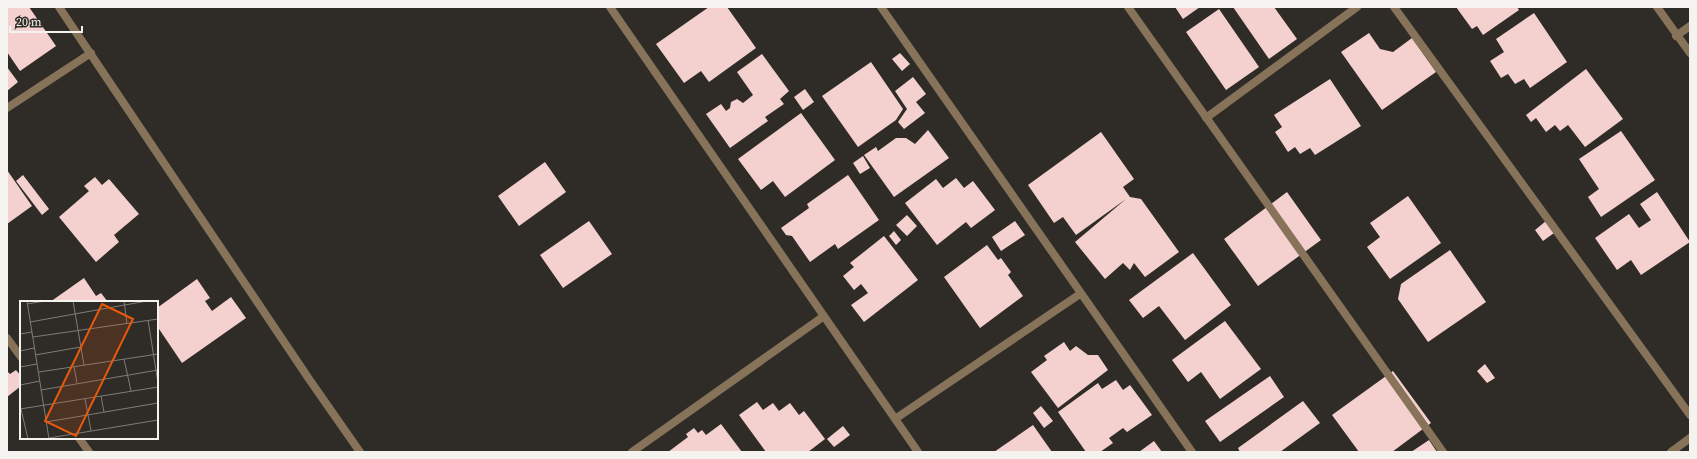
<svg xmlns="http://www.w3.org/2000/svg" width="1697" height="459" font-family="'Source Serif 4',serif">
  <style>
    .building { fill: #f4d1cf }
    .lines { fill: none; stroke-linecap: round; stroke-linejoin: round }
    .street { stroke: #87735a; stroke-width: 8 }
    .inset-road { fill: none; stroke: #7e7c77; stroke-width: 1 }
    .view { fill: #e8590c; fill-opacity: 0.15; stroke: #e8590c; stroke-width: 2 }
    .inset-edge { fill: none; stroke: #f4f3ef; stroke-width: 2 }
  </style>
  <rect width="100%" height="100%" fill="#2f2c27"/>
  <path class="building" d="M7,7H29L56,46L20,71L7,52Z
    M709,7H727L756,48L709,82L701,71L684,83L656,44Z
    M1175,7H1200L1183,19Z
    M1233,7H1274L1297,39L1269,59Z
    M1456,7H1517L1519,10L1483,35L1477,26L1472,29Z
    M1219,9L1259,67L1226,90L1186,32Z
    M1534,13L1567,62L1530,88L1524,79L1515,84L1508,74L1501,78L1490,61L1504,52L1496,39Z
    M1369,33L1380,49L1393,52L1412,38L1436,72L1382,110L1341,52Z
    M900,53L910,64L902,71L892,59Z
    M762,54L789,91L780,99L784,104L765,117L768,121L730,148L706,114L721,104L726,111L730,108L731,102L737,99L743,103L753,95L737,72Z
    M871,62L903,109L896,120L858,147L822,96Z
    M7,67L18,82L7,91Z
    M1586,69L1623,119L1585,147L1568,125L1560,131L1555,125L1546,132L1536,118L1531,122L1526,115Z
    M913,77L926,94L916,102L925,113L904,129L898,122L907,109L895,91Z
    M1330,79L1361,126L1315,155L1310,148L1300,154L1295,147L1288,152L1275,132L1282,127L1274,115Z
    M805,89L814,102L803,110L794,97Z
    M801,113L835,160L785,197L773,181L761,190L738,159Z
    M928,130L949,158L894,197L864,155L876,147L878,151L896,138H906L915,144Z
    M1621,131L1655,180L1601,217L1588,197L1599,189L1579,159Z
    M1101,132L1134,179L1123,187L1130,197L1141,199L1179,252L1145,277L1134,263L1130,270L1123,263L1105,279L1075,242L1126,199L1076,235L1063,217L1054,223L1028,185Z
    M863,156L870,168L860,174L853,163Z
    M545,162L566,192L519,226L498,196Z
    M7,170L32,206L7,224Z
    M23,175L49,209L42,215L16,181Z
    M848,175L879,220L838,249L835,244L810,262L792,236L786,235L781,228L809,208L807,204Z
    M95,177L102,185L109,179L139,214L114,235L119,242L96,262L59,217L89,191L84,186Z
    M956,178L964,188L973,181L995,210L971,228L966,222L937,245L905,203L936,179L943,188Z
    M1287,192L1321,240L1258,286L1224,239Z
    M1657,192L1690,242L1641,275L1631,260L1617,270L1595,238L1629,214L1639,228L1651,220L1640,204Z
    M1408,196L1441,243L1390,279L1367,247L1380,237L1370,223Z
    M907,215L917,226L907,236L896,225Z
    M589,221L612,254L563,288L540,255Z
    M1015,221L1025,235L1001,251L992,237Z
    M1546,221L1554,233L1543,241L1535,230Z
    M894,231L901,240L896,245L889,236Z
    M884,236L918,280L864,322L851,305L868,293L861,284L854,290L843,276L854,267L850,263Z
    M987,245L998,260L1001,258L1011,272L1008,275L1023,296L980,328L944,277Z
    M1450,250L1486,302L1428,342L1398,299L1401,284Z
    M1193,253L1231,305L1185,340L1159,306L1143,318L1129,300Z
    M84,278L96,296L101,293L108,302H50Z
    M197,279L210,298L205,301L212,311L231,297L246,318L182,363L157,326V308Z
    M1225,321L1261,369L1220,399L1201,372L1188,382L1172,360Z
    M1064,342L1070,351L1076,346L1088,355H1098L1108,370L1058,408L1031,372L1047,360L1044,356Z
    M1485,364L1495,378L1487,383L1477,371Z
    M16,370L21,376V386L7,397V371L10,374Z
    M1393,371L1431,423L1392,452H1359L1332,415Z
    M1270,376L1284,397L1220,442L1205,421Z
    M1116,380L1123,390L1130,385L1152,415L1127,432L1123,428L1109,438L1113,443L1100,452H1086L1058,412L1098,383L1102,389Z
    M1303,401L1320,423L1280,452H1240L1238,448Z
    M757,402L763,410L773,403L779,411L790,403L799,415L804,411L825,439L808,452H766L739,415Z
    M1041,406L1053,421L1044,428L1033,413Z
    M721,424L742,452H668L688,437L686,434L694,428L698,433L702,430L706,435Z
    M1033,425L1052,452H994Z
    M843,426L850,435L834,447L827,439Z
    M1429,440L1437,452H1411Z
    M1154,441L1162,452H1139Z"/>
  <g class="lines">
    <path class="street" d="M59,7L309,379L360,452
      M610,7L918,452
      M881,7L1192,452
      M1128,7L1443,452
      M1394,7L1690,415
      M1657,7L1690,53
      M1676,36L1690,26
      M7,108L91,53
      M1206,118L1357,7
      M7,338L21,357
      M895,419L1080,294
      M79,438L89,452
      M632,452L824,316
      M1671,452L1690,438"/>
  </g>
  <g transform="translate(20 301)">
    <rect width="138" height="138" fill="#2f2c27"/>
    <path class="inset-road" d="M7,0L29,138M53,0L64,64M104,0L107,23M7,3L25,0M128,19L138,82M10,21L127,0M0,33L12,31M13,36L138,18M0,50L14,47M15,54L61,46M104,58L111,90M0,66L17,63M54,66L57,82M19,71L138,53M0,84L20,80M21,89L138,69M81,95L84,111M65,98L71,130M0,108L138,86M1,108L8,138M26,121L138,102M29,137L138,119"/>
    <path class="view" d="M82,3L113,18L56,135L25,120Z"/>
    <rect width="138" height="138" class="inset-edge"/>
  </g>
  <rect width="1697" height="459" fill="none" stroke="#f4f3ef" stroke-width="16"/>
  <path d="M10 26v6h72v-6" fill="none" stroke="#f4f3ef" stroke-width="2"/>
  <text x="16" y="26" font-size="12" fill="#f4f3ef" stroke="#2f2c27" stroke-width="3" paint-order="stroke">20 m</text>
</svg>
